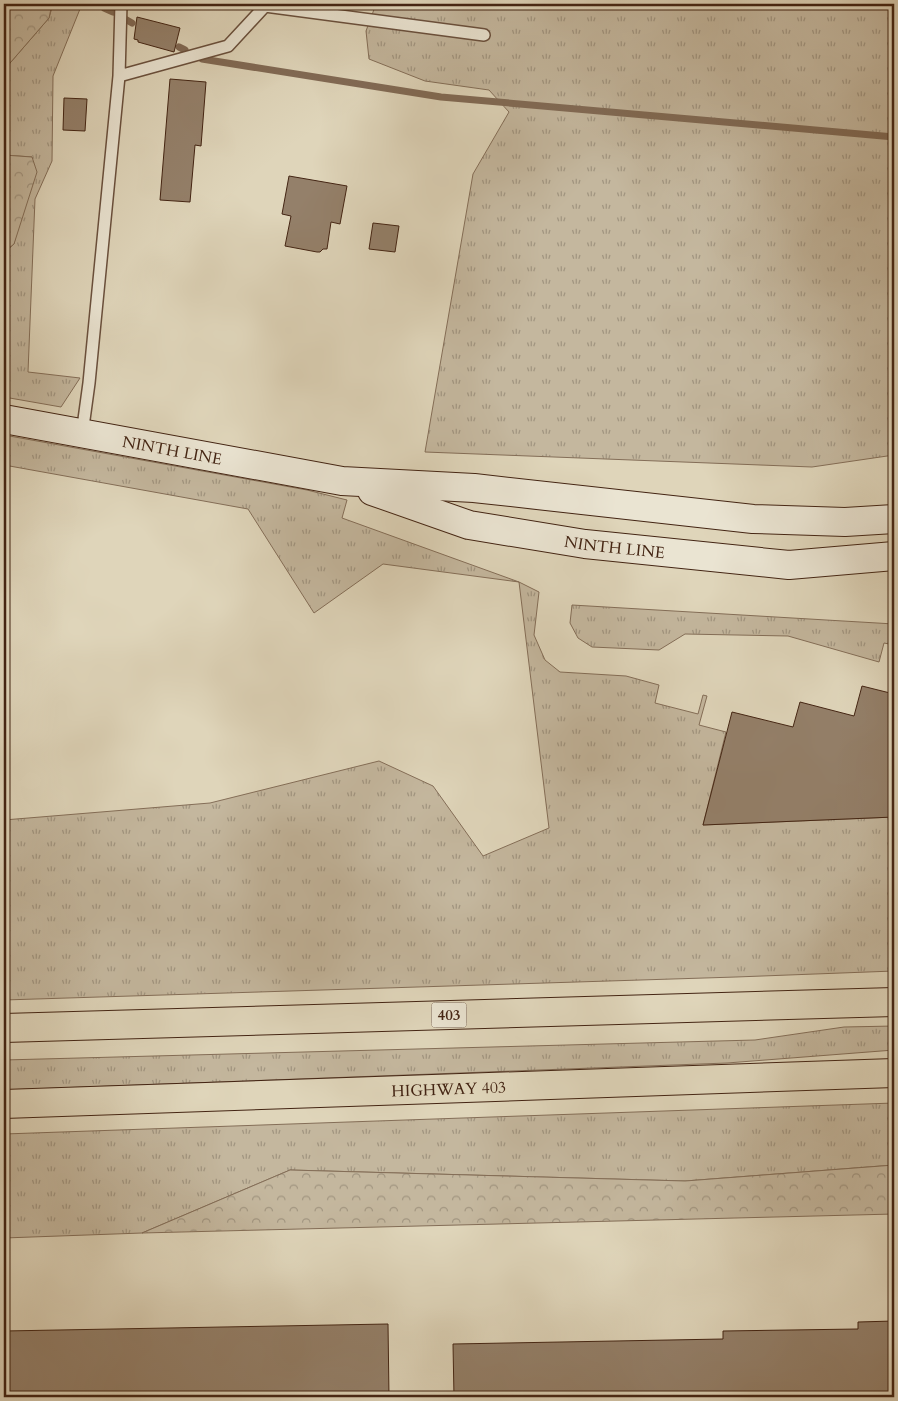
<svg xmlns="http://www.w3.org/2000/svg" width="898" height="1401" font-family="Cardo,serif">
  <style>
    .grass { fill: url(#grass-tufts); stroke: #846e58 }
    .forest { fill: url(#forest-crowns); stroke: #846e58 }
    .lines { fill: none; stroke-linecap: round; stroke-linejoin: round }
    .stream { stroke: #816a55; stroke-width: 7 }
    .building { fill: #94806a; stroke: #432413 }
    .lane-casing { stroke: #6a503d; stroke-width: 14 }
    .secondary-casing { stroke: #432413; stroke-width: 30 }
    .highway-casing { stroke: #432413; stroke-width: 30 }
    .lane { stroke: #eae4d2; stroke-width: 11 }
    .secondary { stroke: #eae4d2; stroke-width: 28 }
    .highway { stroke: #dfd5ba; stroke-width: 28 }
    .labels { text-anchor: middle; stroke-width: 4.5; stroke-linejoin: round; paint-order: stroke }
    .shield { fill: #eae4d2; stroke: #755e4c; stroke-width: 1 }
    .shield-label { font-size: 15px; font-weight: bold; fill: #432413 }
    .street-label { font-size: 16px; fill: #432413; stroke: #eae4d2 }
  </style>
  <defs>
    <pattern id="grass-tufts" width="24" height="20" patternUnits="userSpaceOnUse" patternTransform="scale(1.25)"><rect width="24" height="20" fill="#c4b79e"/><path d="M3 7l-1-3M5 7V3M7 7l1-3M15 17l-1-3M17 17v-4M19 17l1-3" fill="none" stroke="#a19580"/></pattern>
    <pattern id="forest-crowns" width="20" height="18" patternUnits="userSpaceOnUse" patternTransform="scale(1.25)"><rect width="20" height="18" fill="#c4b79e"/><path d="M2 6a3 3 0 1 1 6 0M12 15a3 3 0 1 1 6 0" fill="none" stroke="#a19580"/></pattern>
  </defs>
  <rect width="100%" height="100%" fill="#dfd5ba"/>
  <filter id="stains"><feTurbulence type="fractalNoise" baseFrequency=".004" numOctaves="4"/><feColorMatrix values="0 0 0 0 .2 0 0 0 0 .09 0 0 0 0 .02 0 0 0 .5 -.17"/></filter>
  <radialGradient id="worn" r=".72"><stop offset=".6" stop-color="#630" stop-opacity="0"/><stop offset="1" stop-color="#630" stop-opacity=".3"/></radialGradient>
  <path class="grass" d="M53,4H82L53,76L52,161L35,199L28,372L80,378L61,407L4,397V253L14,244L32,157L4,155V70L49,18Z
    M376,4H894V455L812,467L425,452L473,174L509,112L489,90L425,81L369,59L366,31Z
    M4,435L307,490L347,500L342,518L519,582L539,592L534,635L545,660L560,672L626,676L659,685L655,703L698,714L703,695L707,696L699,725L726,732L703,825L894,817V971L736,977L4,1000V820L210,803L379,761L433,786L483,856L549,828L519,582L383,564L314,613L248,509L4,465Z
    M572,605L894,624V645L884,643L879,662L788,636L685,634L659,650L592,647L578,638L570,623Z
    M894,1026V1050L727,1063L4,1090V1060L755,1040L844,1027Z
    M894,1103V1165L685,1181L290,1170L142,1233L4,1238V1134Z"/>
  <path class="forest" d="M4,4H52L49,18L4,70Z
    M4,155L32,157L37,172L14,244L4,252Z
    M894,1165V1214L142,1233L290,1170L685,1181Z"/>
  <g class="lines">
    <path class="stream" d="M101,4L104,8L113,12
      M125,19L132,23
      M179,47L185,50
      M202,59L441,97L894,137"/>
  </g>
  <path class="building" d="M137,17L180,28L174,52L138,42V40L134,39Z
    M170,79L206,82L201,146L195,145L190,202L160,200Z
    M64,98L87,99L85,131L63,130Z
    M289,176L347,186L340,224L331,222L327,249H323L320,252H317L285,246L291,216L282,214Z
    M373,223L399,226L395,252L369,249Z
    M862,686L894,694V817L703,825L732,712L793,727L800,702L854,716Z
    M894,1321V1397H454L453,1344L723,1339V1331L858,1329V1322Z
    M388,1324L389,1397H4V1331Z"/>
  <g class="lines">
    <defs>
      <path id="lane" d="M119,76L228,46L265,6L484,35
        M82,434L89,383L119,76L121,4"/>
      <g id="secondary">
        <path id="s1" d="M4,419L342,481L474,488L753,519L845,522L894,519"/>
        <path id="s2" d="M372,491L469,525L585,544L789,565L894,556"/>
      </g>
      <g id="highway">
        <path d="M4,1028L894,1002"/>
        <path id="s3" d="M4,1104L894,1073"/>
      </g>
    </defs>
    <use href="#lane" class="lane-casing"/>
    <use href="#secondary" class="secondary-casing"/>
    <use href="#highway" class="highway-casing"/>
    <use href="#lane" class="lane"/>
    <use href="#secondary" class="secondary"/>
    <use href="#highway" class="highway"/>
  </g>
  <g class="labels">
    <rect class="shield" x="431.5" y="1002.5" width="35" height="25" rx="4"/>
    <g class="shield-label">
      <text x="449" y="1020">403</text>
    </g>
    <g class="street-label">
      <text dy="6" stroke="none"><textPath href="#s1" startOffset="171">NINTH LINE</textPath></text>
      <text dy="6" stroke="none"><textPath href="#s2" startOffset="250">NINTH LINE</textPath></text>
      <text dy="6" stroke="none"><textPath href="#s3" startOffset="445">HIGHWAY 403</textPath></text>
    </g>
  </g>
  <rect width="898" height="1401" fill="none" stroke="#dfd5ba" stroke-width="20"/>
  <rect x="5" y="5" width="888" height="1391" fill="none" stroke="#432413" stroke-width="2.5"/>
  <rect x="10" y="10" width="878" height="1381" fill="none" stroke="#432413"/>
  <rect width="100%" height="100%" filter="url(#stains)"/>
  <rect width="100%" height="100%" fill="url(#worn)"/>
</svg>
